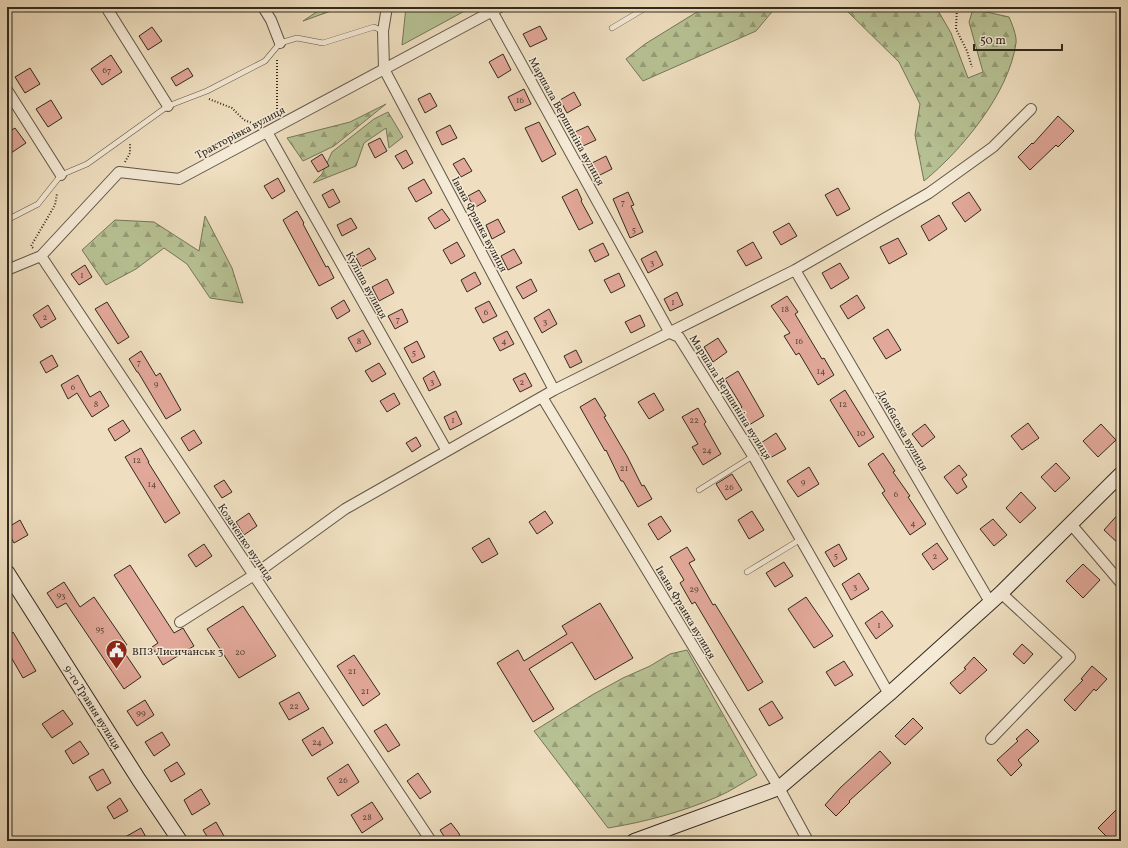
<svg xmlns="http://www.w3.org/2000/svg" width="1128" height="848" font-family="Vollkorn,serif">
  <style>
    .green { fill: #b7c294; stroke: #74765a }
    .forest { fill: url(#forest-firs); stroke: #74765a }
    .building { fill: #e1a798; stroke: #312a20 }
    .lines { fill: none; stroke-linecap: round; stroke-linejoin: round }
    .service-casing { stroke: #605748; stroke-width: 6 }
    .minor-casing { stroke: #605748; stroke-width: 12 }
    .secondary-casing { stroke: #312a20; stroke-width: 16 }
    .path { stroke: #312a20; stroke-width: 2; stroke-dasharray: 1 2; stroke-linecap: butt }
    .service { stroke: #f5ead6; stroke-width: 5 }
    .minor { stroke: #f5ead6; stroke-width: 10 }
    .secondary { stroke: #f5ead6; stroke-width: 14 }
    .labels { text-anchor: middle; stroke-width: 3; stroke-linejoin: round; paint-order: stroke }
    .number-label { font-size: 9px; fill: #5d493e }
    .street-label { font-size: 11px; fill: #312a20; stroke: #f5ead6 }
    .poi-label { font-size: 11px; fill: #312a20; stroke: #f5ead6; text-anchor: start }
  </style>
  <defs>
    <pattern id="forest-firs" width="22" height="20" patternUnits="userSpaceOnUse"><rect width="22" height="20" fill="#b7c294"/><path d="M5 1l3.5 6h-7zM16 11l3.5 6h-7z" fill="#959e78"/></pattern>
  </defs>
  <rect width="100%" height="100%" fill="#efdfc0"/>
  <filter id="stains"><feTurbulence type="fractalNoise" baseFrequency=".005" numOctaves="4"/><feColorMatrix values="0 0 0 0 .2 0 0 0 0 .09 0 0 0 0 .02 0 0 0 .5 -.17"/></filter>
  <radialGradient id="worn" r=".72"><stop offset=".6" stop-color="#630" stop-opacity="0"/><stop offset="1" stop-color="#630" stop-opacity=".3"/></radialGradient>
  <path class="green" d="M406,7H472L402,45Z"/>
  <path class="forest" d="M324,7H342L303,21Z
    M705,7H776L756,31L643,81L626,59L645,44Z
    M844,7H936L951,33L968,78L983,72L969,22L973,9L1009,17C1012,24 1017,36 1016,43C1009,93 962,150 924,181L915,135L920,104L899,62L844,8Z
    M386,104L334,146L303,161L287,138L350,122Z
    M388,112L403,137L389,148L386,128L364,143L356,166L313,183L322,174L332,152L374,119Z
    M205,216L232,268L243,303L210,298L187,264L164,248L136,269L106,285L82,250L115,220L154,222L199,251Z
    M687,650L757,775C744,782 731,791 717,797C682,812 645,822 608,828L534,731L592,695L623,678L650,666L670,654Z"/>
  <path class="building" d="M540,26L547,39L530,47L523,34Z
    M152,27L162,41L148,50L139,36Z
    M503,54L511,70L498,78L489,62Z
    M111,55L122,72L102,85L91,69Z
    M30,68L40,84L25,93L15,77Z
    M188,68L193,76L176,86L171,78Z
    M524,89L531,104L515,111L508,97Z
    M574,92L581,105L567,113L560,100Z
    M430,93L437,106L425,113L418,99Z
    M51,100L62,118L48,127L36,109Z
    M1058,116L1074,131L1058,147L1056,145L1030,170L1018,157L1032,143L1033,144Z
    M539,122L556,154L542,162L525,128Z
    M450,125L457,138L442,145L436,132Z
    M588,126L596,140L583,146L575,132Z
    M15,128L26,143L11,153L7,147V133Z
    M380,138L387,151L375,158L368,144Z
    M406,150L413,163L403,169L395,156Z
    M322,154L329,166L318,172L311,161Z
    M606,156L612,169L598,176L592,163Z
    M464,158L472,171L461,177L453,164Z
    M278,178L285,191L272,199L264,186Z
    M424,179L432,193L416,202L408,188Z
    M838,188L850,209L837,216L825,195Z
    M333,189L340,202L329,208L322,195Z
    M577,189L582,200L581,201L593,223L579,230L562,197Z
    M479,190L486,201L474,208L468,196Z
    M628,192L634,205L631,206L643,232L630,238L613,199Z
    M969,192L981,210L965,222L952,203Z
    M442,209L450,220L435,229L428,218Z
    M297,211L304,223L303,224L326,267L328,266L334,278L319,286L283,220Z
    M939,215L947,229L929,241L921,226Z
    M351,218L357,228L342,236L337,225Z
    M498,219L505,232L492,239L486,225Z
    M789,223L797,236L781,245L773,232Z
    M898,238L907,254L889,264L880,247Z
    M457,242L465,256L451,264L443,250Z
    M753,242L762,258L746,266L737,251Z
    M603,243L609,255L595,262L589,250Z
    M369,248L376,259L361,267L355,256Z
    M514,249L522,263L508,270L501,256Z
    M656,251L663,265L648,273L641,259Z
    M840,263L849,278L831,289L822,273Z
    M85,265L92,277L79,285L71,274Z
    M475,272L481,284L467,292L461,280Z
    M619,273L625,286L611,293L604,280Z
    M387,279L394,293L379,301L372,287Z
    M531,279L537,291L523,299L516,287Z
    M677,292L683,305L670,311L664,299Z
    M857,295L865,308L848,319L840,306Z
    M787,296L798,312L795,314L822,359L824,358L834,375L818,385L799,353L796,355L784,336L790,333L771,306Z
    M344,300L350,311L337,319L331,308Z
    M489,301L497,316L483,323L475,308Z
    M107,302L129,337L118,344L95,309Z
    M48,305L56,319L41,328L33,315Z
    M402,309L408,322L395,329L388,316Z
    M549,309L557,324L542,333L534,318Z
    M640,315L645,326L631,333L625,322Z
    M888,329L901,350L886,359L873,338Z
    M363,330L371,344L356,352L348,338Z
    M507,331L514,344L500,351L493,338Z
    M718,338L727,352L713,362L704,347Z
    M417,341L425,357L412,363L404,348Z
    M576,350L582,362L570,368L564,356Z
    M141,351L156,376L160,373L181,410L166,419L138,372H137L129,359Z
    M52,355L58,366L46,373L40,362Z
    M379,363L386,374L372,382L365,371Z
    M434,371L441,385L429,391L423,378Z
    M738,371L764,416L749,425L740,409L742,407L725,379Z
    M525,373L532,386L520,392L513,379Z
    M78,375L90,397L100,391L109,406L92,417L77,393L68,399L61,385Z
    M845,390L874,437L859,447L830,400Z
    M394,393L400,404L387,412L380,401Z
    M654,393L664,410L649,419L638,402Z
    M595,398L606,416L604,417L627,456L642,486L644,485L652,499L638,507L623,481H621L606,450L605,451L580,407Z
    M698,408L706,422L704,424L721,454L703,465L692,447L698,444L682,417Z
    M456,411L462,424L450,430L444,417Z
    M123,420L130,431L115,441L108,429Z
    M1028,423L1039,438L1022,450L1011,436Z
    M925,424L935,437L922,447L912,434Z
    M1101,424L1116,440L1098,457L1083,441Z
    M194,430L202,443L189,451L181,438Z
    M776,433L786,449L770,458L761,443Z
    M416,437L421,446L412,452L406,443Z
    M141,448L149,462H148L180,513L165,523L125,457Z
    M883,453L895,471L893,472L910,496L908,497L926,524L910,535L882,493L885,491L868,464Z
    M1056,463L1070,478L1055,492L1041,477Z
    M959,465L967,475L962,479L967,487L957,494L944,477Z
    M809,467L819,484L798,497L787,481Z
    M732,474L742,490L726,500L716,484Z
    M224,480L232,492L222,498L214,486Z
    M1021,492L1036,508L1020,523L1006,508Z
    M545,511L553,523L537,534L529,522Z
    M752,511L764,530L749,539L738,520Z
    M1121,511V546L1104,530Z
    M249,513L257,526L244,535L236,522Z
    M661,516L671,531L658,540L648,524Z
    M993,519L1007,535L994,546L980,529Z
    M20,520L28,535L14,543L7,531V528Z
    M489,538L498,554L482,563L472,548Z
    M937,543L948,559L933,570L922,554Z
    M204,544L212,556L196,567L188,555Z
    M839,544L847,559L834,567L825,552Z
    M687,547L695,560L689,563L713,605L715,604L763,682L748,691L695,602L692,604L680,583L684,580L670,557Z
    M784,562L793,576L775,587L766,573Z
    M1083,564L1100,580L1083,598L1066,581Z
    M130,565L174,633L183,628L194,646L163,665L152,647L158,643L114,575Z
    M859,573L869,589L851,600L842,584Z
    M64,582L80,607L94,597L127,645L122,649L141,677L124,689L66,603L57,608L47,593Z
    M806,597L833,636L814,648L788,609Z
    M600,603L633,658L595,680L572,642L529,669L554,709L533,722L497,663L518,650L524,661L567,634L562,626Z
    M243,606L276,656L239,678L207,629Z
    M882,611L893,626L876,639L865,623Z
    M13,632L36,671L23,678L7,650V636Z
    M1022,644L1033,654L1024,664L1013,654Z
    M354,655L380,694L363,706L337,666Z
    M974,657L987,670L960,694L950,683L966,669L964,668Z
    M844,661L853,675L835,686L826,672Z
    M1092,666L1107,679L1096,691L1094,689L1075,711L1064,700L1083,680L1081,679Z
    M299,692L309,709L289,720L279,703Z
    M145,700L154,715L137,726L127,711Z
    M772,701L783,718L769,726L759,709Z
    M63,710L73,724L52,738L42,724Z
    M913,718L923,728L905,745L895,736Z
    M386,724L400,745L388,752L374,731Z
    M323,727L333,743L312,756L302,740Z
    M1027,729L1039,741L1018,760L1022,765L1011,776L997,760L1018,741L1016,739Z
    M162,732L170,745L154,756L145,742Z
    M80,741L89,754L73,764L65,751Z
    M880,751L891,763L849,801L850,802L836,816L825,805L840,788Z
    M177,762L185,774L171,782L164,770Z
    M348,764L359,782L338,796L327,778Z
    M103,769L111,783L97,791L89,777Z
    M418,773L431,792L420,799L407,781Z
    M201,789L210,804L192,815L184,800Z
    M120,798L128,811L114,819L107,807Z
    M372,802L383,819L362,833L351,815Z
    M1121,805V834L1114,841H1111L1098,828Z
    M216,822L224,836L216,841H210L203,830Z
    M451,823L458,832L463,841H447L440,830Z
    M141,828L148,841H118Z"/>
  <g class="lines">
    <defs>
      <path id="service" d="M612,28L647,7
        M7,220L38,204L61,175L87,164L168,106L207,91L265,61L280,43L297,38L323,43L374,27L383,31
        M699,490L753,456
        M747,572L801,539"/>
      <path id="minor" d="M106,7L168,106
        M263,7L271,20L280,43
        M387,7L383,31L384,69L554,390
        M492,11L670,333L679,337L755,459L889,694
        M7,90L61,175
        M267,132L447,451
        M41,256L431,841
        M7,270L41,256L119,172L179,179L500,7
        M795,270L990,602
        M542,397L779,788L808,841
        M1070,523L1121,583
        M180,622L254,575L345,509L447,451L554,390L795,270L929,193L993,147L1031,109
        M991,739L1070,657L1001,593"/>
      <path id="secondary" d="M7,572L139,780L180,841
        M634,841L779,788L889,694L1001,593L1121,474"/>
    </defs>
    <use href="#service" class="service-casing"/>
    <use href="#minor" class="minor-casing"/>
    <use href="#secondary" class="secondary-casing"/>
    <path class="path" d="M957,7L956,29L967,51L972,67
      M209,99L232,108L244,120L252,123L255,128
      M277,115V60
      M125,162L130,153V144
      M33,248L31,246L55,205L57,194"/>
    <use href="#service" class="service"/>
    <use href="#minor" class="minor"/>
    <use href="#secondary" class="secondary"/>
  </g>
  <defs>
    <symbol id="civic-pin" viewBox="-11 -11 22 30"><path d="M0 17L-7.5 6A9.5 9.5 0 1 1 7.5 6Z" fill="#8f2418" stroke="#f5ead6"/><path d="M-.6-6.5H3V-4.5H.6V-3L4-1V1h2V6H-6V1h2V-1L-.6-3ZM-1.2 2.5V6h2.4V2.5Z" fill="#fff"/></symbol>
  </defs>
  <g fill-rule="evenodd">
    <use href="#civic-pin" x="104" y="638" width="25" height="34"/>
  </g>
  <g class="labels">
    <g class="number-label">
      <text x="107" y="73">67</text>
      <text x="520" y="103">16</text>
      <text x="623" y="205">7</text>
      <text x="634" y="232">5</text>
      <text x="652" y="265">3</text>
      <text x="82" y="278">1</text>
      <text x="673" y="305">1</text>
      <text x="785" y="312">18</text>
      <text x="486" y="315">6</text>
      <text x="45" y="320">2</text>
      <text x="398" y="322">7</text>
      <text x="545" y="324">3</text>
      <text x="359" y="344">8</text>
      <text x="504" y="344">4</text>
      <text x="799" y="344">16</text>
      <text x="414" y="355">5</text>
      <text x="139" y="365">7</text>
      <text x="821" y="374">14</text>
      <text x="432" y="384">3</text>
      <text x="522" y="385">2</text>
      <text x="156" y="387">9</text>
      <text x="73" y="390">6</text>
      <text x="96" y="407">8</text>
      <text x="843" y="407">12</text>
      <text x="453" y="423">1</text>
      <text x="694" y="423">22</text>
      <text x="861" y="436">10</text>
      <text x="707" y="453">24</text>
      <text x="137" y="463">12</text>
      <text x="624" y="471">21</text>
      <text x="803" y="485">9</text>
      <text x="152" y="487">14</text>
      <text x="729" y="490">26</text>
      <text x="896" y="497">6</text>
      <text x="913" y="526">4</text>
      <text x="836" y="558">5</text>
      <text x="935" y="559">2</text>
      <text x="855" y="589">3</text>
      <text x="694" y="592">29</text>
      <text x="61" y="598">93</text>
      <text x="879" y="628">1</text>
      <text x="100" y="632">95</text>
      <text x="240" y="655">20</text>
      <text x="352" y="674">21</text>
      <text x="365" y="694">21</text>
      <text x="294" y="709">22</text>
      <text x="141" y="716">99</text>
      <text x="317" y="745">24</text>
      <text x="343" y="783">26</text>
      <text x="367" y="820">28</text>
    </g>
    <g class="street-label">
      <text transform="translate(567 121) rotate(61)" y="4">Маршала Вершиніна вулиця</text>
      <text transform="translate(240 132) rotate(-28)" y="4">Тракторівка вулиця</text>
      <text transform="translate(480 224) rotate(62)" y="4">Івана Франка вулиця</text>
      <text transform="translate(367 285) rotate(61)" y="4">Куліша вулиця</text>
      <text transform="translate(731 397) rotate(58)" y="4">Маршала Вершиніна вулиця</text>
      <text transform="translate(903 430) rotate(60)" y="4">Донбаська вулиця</text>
      <text transform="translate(246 542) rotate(56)" y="4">Козаченко вулиця</text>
      <text transform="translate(686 612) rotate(59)" y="4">Івана Франка вулиця</text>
      <text transform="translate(93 707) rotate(58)" y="4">9-го Травня вулиця</text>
    </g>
    <g class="poi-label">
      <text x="132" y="655">ВПЗ Лисичанськ 3</text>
    </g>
  </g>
  <rect width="1128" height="848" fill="none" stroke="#efdfc0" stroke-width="24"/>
  <rect x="8" y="8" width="1112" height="832" fill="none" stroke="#312a20" stroke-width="2"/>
  <rect x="12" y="12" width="1104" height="824" fill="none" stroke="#312a20"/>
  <path d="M974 44v6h88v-6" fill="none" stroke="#312a20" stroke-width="2"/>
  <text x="980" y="44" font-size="12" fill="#312a20" stroke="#f5ead6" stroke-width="3" paint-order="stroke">50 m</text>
  <rect width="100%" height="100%" filter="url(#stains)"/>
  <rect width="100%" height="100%" fill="url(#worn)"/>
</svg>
